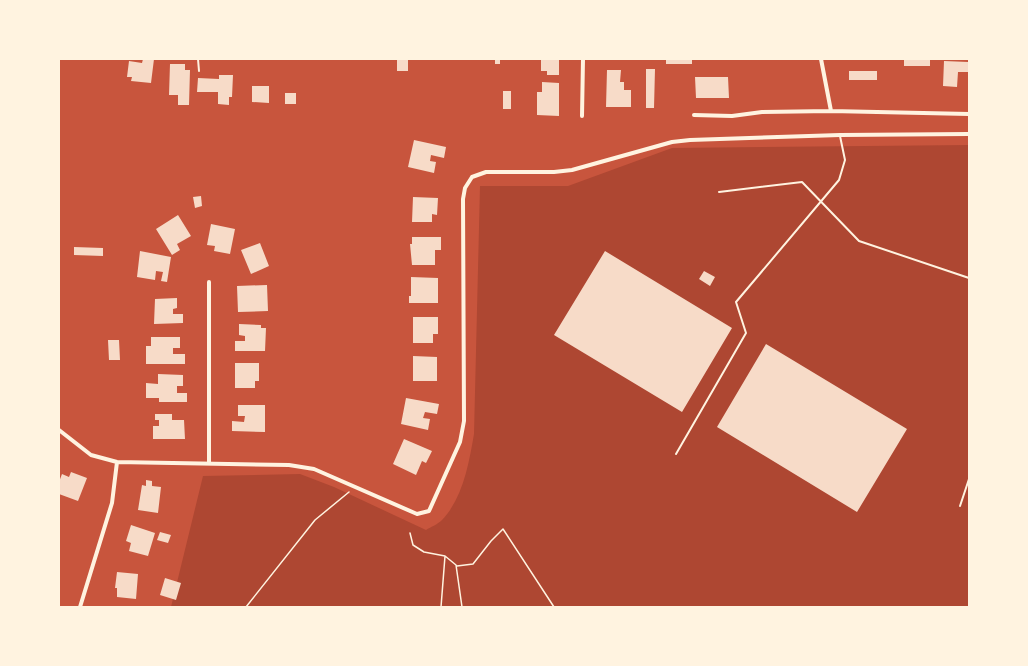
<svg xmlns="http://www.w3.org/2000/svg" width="1028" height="666" font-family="'IBM Plex Sans',sans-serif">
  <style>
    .green { fill: #ae4732 }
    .building { fill: #f7dbc8 }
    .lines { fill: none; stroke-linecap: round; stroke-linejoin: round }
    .path { stroke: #fff3e0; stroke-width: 1.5 }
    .service { stroke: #fff3e0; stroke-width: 2 }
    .minor { stroke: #fff3e0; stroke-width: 4 }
  </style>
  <rect width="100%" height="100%" fill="#c8553d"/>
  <path class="green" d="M969,145V607H171L203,476L300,474L334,487L426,530C431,527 438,524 442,520C463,498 469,463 474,434L480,186H568L672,148Z"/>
  <path class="building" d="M143,59H154L151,83L131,81L132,77H127L129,61L142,63Z
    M397,59H408V71H397Z
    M495,59H500V64H495Z
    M541,59H559V75H547V71H541Z
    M666,59H692V64H666Z
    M904,59H930V66H904Z
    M944,61L968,62V72H958L957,87L943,86Z
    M170,64H185V70H190L189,105H178V95H169Z
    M646,69H655L654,108H646Z
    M607,70H621L620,82H624V90H631V107H606Z
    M849,71H877V80H849Z
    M219,75H233L232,97H229V105L218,104V92H197L198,78L219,79Z
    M695,77H728L729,98H696Z
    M542,82L559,83V116L537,115V92H542Z
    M252,86H269V103L252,102Z
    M503,91H511V109H503Z
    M285,93H296V104H285Z
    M414,140L446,147L444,158L431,155L430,161L436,162L434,173L408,167Z
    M201,196L202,206L195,208L193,197Z
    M413,197L438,198L437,215L432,214V222H412Z
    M178,215L191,236L177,244L180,250L172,255L156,229Z
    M211,224L235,229L230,254L214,251L215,246L207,245Z
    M412,237H441V250H435V265H412L410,244H412Z
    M260,243L269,266L251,274L241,250Z
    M74,247L103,248V256L74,255Z
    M140,251L171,257L167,282L161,281L163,272L156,271L155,280L137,277Z
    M605,251L732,328L682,412L554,335Z
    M704,271L715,277L710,286L699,279Z
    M411,277L438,278V303H409V296H411Z
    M267,285L268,311L238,312L237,286Z
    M177,298V308L173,309V314H183V323L154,324L155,299Z
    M413,317H438V334H433V343H413Z
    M239,324L261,325V328H266L265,351H235V341H245V336L239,335Z
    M151,337H180V348H173V354H185V364H146V346H151Z
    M108,340H119L120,360H109Z
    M766,344L907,429L857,512L717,427Z
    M413,356L437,357V381H413Z
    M235,363H259V381H255V388H235Z
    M158,374L183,375V386H177V393H187V402H159V398H146V383L158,384Z
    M406,398L439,404L437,414L425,412L423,418L430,419L428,430L401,424Z
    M238,405H265V432L232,431V421L244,422L245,416H238Z
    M155,414H172V420H184L185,439H153V426H159V420H155Z
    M404,439L432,451L426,463L422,461L416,475L393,464Z
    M71,472L87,478L78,501L59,494V482L62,474L69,477Z
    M146,480L152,481V486L161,487L158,513L138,510L142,485L146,486Z
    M131,525L155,533L148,556L129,551L131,543L126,541Z
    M160,532L171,535L168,543L157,540Z
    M117,572L138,574L136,599L117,597V588H115Z
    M165,578L181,583L176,600L160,595Z"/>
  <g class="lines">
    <path class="path" d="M410,533L413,545L424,552L445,556L456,565L462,607
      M457,566L473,564L491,541L503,529L554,607
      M246,607L315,520L349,492
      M441,607L445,556"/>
    <path class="service" d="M198,59L199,71
      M719,192L802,182L859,241L969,278
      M676,454L746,333L736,302L839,180L845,160L840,136
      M960,506L969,479"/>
    <path class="minor" d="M821,59L831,111
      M694,115L732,116L762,112L831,111L969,114
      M582,116L583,59
      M59,430L91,455L117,462L289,465L314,469L417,514L429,511L460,442L464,421L463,199L465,188L472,177L486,172H554L572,170L672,142L690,140L840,135L969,134
      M209,463V282
      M80,607L112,503L117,462"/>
  </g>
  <rect width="1028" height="666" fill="none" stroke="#fff3e0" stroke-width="120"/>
</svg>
